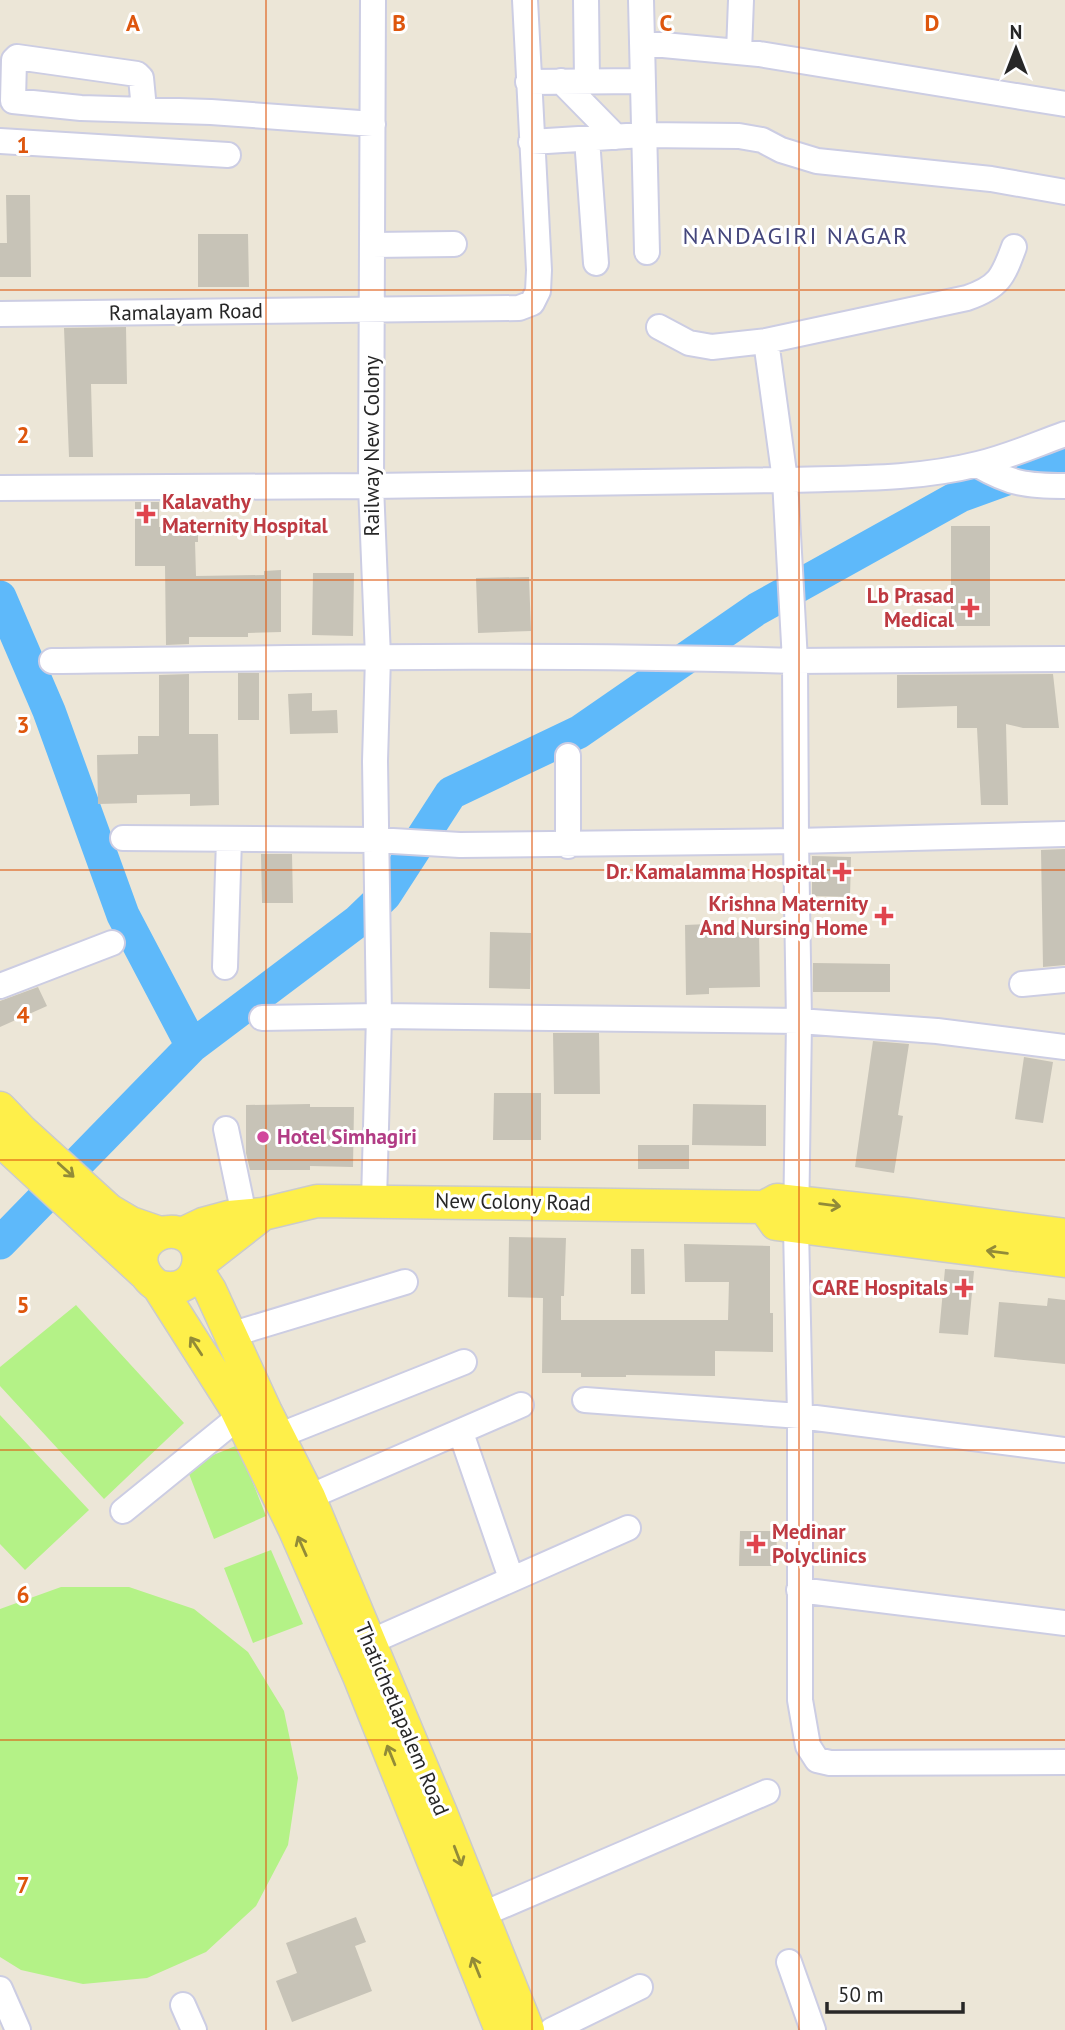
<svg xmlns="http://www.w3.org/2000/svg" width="1065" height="2030" font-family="'PT Sans',sans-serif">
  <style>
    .pitch { fill: #b4f287 }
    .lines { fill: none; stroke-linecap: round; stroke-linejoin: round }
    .river { stroke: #5eb9fa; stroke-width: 33 }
    .building { fill: #c7c3b7 }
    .minor-casing { stroke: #cccde3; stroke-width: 28 }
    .major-casing { stroke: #cbcbcb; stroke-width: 35 }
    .minor { stroke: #fff; stroke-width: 24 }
    .major { stroke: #feef4a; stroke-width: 32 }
    .oneway { stroke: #928b38 }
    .grid { fill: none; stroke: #de560d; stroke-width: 2; stroke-opacity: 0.55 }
    .health-dot { fill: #e0444e; stroke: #fff; stroke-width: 2.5 }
    .hotel-dot { fill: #d1479c; stroke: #fff; stroke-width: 2.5 }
    .labels { text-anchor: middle; stroke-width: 6; stroke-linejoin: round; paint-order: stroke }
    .street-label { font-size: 21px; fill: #272727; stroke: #fff }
    .health-label { font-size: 21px; font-weight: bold; fill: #be3a42; stroke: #fff; text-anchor: end }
    .hotel-label { font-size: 21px; font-weight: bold; fill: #b23c85; stroke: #fff; text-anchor: start }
    .quarter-label { font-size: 24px; letter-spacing: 2px; fill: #44467c; stroke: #fff }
    .grid-label { font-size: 23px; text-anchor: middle; font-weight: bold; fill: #de560d; stroke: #fff; stroke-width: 6; stroke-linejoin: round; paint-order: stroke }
  </style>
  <rect width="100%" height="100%" fill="#ece6d7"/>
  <path class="pitch" d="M76,1305L184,1423L104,1499L0,1386V1367Z
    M0,1415L89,1510L25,1570L0,1544Z
    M238,1445L266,1516L214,1539L186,1466Z
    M271,1550L303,1624L253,1643L224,1568Z
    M61,1587H129L194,1609L248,1652L284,1711L298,1778L288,1845L256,1906L206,1952L147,1978L83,1984L21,1970L0,1957V1609Z"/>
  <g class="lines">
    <path class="river" d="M0,597L49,711L123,915L192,1046
      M0,1243L192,1046L358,921L385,895L451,793L579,732L757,609L960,496L1065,458"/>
  </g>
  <path class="building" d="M6,195H30L31,277H0V243H7Z
    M198,234H248L249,287H198Z
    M126,327L127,384H91L93,457H69L64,328Z
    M135,502H159V527L198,526V542H195L196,576L264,575V571L281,570V632L248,633V637H189V644L166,645L165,566H135Z
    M951,526H990V626H951Z
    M313,573H354L353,636L312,635Z
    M529,577L531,631L478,633L476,578Z
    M238,673H259V720H238Z
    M189,674V734H218L219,805L190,806V794L137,795V803L98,804L97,755L138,754V736H159V675Z
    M1053,674L1059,728H1023L1006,724L1008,805H981L977,728H957V706L897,708V675Z
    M312,693V711L337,710L338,733L290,734L288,694Z
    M1065,849V965L1043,967L1041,850Z
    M261,854H292L293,903H262Z
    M812,856L851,857L850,897L812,896Z
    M708,924V933L759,932L760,987L709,988V994L686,995L685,925Z
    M490,932L531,933L530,989L489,988Z
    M813,963L890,964V992H813Z
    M38,987L47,1006L0,1027V1001Z
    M553,1033H599L600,1094H554Z
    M873,1041L909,1044L898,1115L903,1116L894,1173L855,1167Z
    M1024,1057L1053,1062L1043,1123L1015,1119Z
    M494,1093H541V1140H493Z
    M310,1104V1107H354L353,1167L310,1166V1170H250L246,1153V1105Z
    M693,1104L766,1105V1146L692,1145Z
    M638,1145H689V1169H638Z
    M509,1237L566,1238L564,1296H561V1320H728L729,1282H685L684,1244L770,1246V1313H773V1352L715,1351V1376L626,1375V1377H581V1373H542L543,1298L508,1297Z
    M631,1249H644L645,1294H631Z
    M945,1269L974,1271L968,1335L939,1333Z
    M1048,1298L1065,1300V1364L994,1357L999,1302L1047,1306Z
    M740,1531H777L776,1566H739Z
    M356,1917L366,1942L355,1946L372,1991L292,2022L276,1981L297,1973L286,1943Z"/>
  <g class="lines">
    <defs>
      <path id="minor" d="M373,0L371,486L378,657L375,761L379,1016L374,1201
        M586,0L587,80
        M641,0L647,252
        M642,43L759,54L1065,104
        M739,52L741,0
        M561,81L616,137
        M528,82L642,81
        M144,109L141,78L137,74L17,57L14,60L13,101L81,108L211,112L373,124
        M587,139L596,263
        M0,141L228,155
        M531,142L643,135L739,136L762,140L781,150L817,161L991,179L1065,192
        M372,245L454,244
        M0,314L519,308L532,303L538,291L539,270L525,0
        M659,327L689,343L712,347L766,341L967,298C999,287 1003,277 1014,247
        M766,341L785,480C849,478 915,480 978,464C1008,457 1037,444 1065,434
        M978,465C1011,484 1027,486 1065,486
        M0,488L371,486L785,480L795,661C547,653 300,658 52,661
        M1065,659L795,661L796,841L1065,834
        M568,756V846
        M123,838L376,840L460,845L796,841L799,1021L796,1228L800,1416L1065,1450
        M225,967L229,839
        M1022,984L1065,980
        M0,986L112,943
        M262,1018L379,1016L799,1021L937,1031L1065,1047
        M226,1129L244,1215
        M230,1335L405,1282
        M585,1400L800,1416V1700L808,1746L817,1760L830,1763L1065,1762
        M461,1433L511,1578
        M278,1436L464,1362
        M309,1497L521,1405
        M123,1511L240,1416
        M799,1590L1065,1623
        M370,1642L628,1528
        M481,1915L767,1792
        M789,1962L813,2030
        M0,1989L18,2030
        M183,2005L194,2030
        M552,2030L640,1987"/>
      <path id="major" d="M0,1108L22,1131L109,1210L131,1223L160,1233
        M0,1140L144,1273
        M764,1207L776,1224L1065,1261
        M182,1234L203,1224L229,1217L263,1214L317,1201L764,1207L777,1200L905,1214L1065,1235
        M199,1264L263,1214
        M197,1270L210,1290L266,1412L309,1497L441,1813L528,2030
        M158,1286C202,1300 214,1238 175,1232C166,1231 157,1234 150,1240C134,1255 142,1276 158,1286L235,1407L294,1528L359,1676L501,2030"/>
    </defs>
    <use href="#minor" class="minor-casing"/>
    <use href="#major" class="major-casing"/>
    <use href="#minor" class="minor"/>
    <use href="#major" class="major"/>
  </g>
  <defs><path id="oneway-shaft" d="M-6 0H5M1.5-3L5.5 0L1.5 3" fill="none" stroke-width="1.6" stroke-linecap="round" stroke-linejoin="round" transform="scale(1.75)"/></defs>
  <g class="oneway">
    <use href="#oneway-shaft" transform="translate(66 1170) rotate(42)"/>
    <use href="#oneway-shaft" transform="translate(830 1205) rotate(7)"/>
    <use href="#oneway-shaft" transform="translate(997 1252) rotate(-173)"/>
    <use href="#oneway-shaft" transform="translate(196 1346) rotate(-123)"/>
    <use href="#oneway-shaft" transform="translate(302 1546) rotate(-114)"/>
    <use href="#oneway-shaft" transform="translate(391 1755) rotate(-112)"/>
    <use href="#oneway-shaft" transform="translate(458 1856) rotate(69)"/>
    <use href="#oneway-shaft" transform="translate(476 1967) rotate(-112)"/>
  </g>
  <path class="grid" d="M266,0V2030M532,0V2030M799,0V2030M0,290H1065M0,580H1065M0,870H1065M0,1160H1065M0,1450H1065M0,1740H1065"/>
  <g class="health-dot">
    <path d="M142.5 503.5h7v7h7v7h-7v7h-7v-7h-7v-7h7z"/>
    <path d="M966.5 597.5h7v7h7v7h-7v7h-7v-7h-7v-7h7z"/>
    <path d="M838.5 861.5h7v7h7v7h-7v7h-7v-7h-7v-7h7z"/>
    <path d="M880.5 905.5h7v7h7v7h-7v7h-7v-7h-7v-7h7z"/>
    <path d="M960.5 1277.5h7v7h7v7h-7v7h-7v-7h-7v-7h7z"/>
    <path d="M752.5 1533.5h7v7h7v7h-7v7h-7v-7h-7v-7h7z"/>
  </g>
  <circle class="hotel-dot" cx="263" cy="1137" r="7"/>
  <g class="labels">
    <g class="street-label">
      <text transform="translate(186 312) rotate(-1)" y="7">Ramalayam Road</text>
      <text transform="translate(372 446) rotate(-90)" y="7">Railway New Colony</text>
      <text transform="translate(513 1202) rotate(1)" y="7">New Colony Road</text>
      <text transform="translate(402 1719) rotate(67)" y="7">Thatichetlapalem Road</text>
    </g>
    <g class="health-label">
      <text x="162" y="509" text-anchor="start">Kalavathy<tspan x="162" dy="24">Maternity Hospital</tspan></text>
      <text x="954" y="603">Lb Prasad<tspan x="954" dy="24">Medical</tspan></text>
      <text x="826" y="879">Dr. Kamalamma Hospital</text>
      <text x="868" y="911">Krishna Maternity<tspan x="868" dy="24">And Nursing Home</tspan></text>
      <text x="948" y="1295">CARE Hospitals</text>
      <text x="772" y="1539" text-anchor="start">Medinar<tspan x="772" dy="24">Polyclinics</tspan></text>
    </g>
    <g class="hotel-label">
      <text x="277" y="1144">Hotel Simhagiri</text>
    </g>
    <g class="quarter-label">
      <text x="796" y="244">NANDAGIRI NAGAR</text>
    </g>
  </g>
  <g class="grid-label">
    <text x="133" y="31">A</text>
    <text x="399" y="31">B</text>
    <text x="666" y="31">C</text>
    <text x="932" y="31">D</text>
    <text x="23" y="153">1</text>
    <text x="23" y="443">2</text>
    <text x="23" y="733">3</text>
    <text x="23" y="1023">4</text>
    <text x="23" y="1313">5</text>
    <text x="23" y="1603">6</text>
    <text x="23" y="1893">7</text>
  </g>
  <g transform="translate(1016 49)" stroke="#ffffff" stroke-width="5" paint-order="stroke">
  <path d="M0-5L12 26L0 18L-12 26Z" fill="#272727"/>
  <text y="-10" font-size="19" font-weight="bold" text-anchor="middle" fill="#272727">N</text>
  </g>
  <path d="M827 2002v10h136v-10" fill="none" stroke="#272727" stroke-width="3.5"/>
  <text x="838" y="2002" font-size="21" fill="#272727" stroke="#ffffff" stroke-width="5" paint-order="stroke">50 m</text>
</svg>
